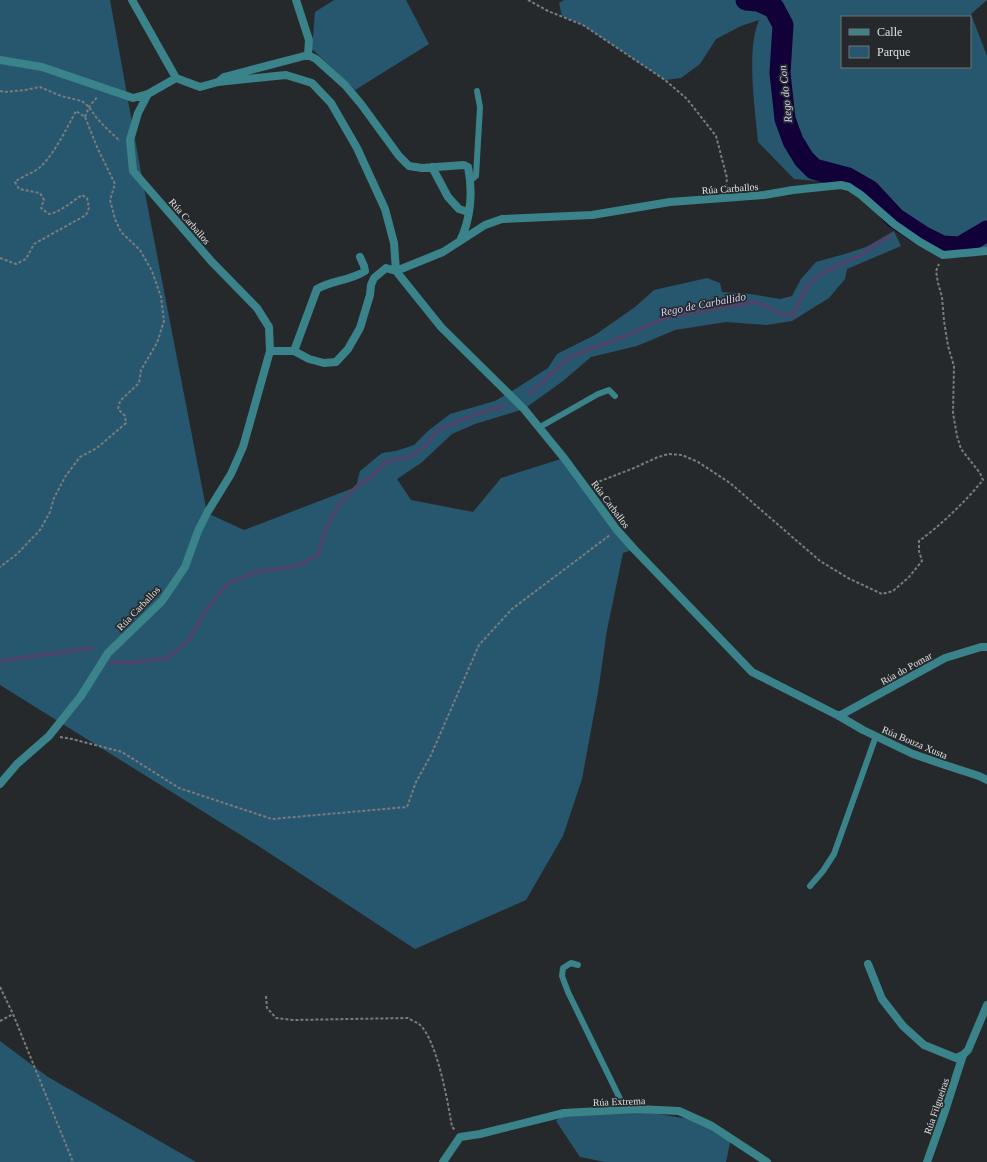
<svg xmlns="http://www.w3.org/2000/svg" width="987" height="1162" font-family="Georgia,serif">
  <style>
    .green { fill: #27576e; fill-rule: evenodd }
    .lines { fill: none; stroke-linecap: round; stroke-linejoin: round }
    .stream { stroke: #4f436b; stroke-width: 3.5 }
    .river { stroke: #120039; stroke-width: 21 }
    .path { stroke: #7a7c7e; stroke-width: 2; stroke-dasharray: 3 2; stroke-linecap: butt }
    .lane { stroke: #3a838a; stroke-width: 6 }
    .street { stroke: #3a838a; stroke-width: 8 }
    .labels { text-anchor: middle; stroke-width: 3.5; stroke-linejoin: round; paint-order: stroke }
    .street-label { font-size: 10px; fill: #dee0e1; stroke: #26292b }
    .water-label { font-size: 11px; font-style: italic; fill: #d3d1f8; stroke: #26292b }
  </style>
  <rect width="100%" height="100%" fill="#26292b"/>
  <path class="green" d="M0,0H110L140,167L207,513L244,530L356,487L360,471L382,453L396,451L414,445L428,431L450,414L495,401L517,388L548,368L557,354L595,335L635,307L654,290L707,278L720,283L722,292L750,294L780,299L792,296L801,279L816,262L845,254L866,247L894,231L901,246L847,269L845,279L829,298L792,321L767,325L726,322L675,330L637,346L591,357L563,381L524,409L475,424L452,434L421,463L397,479L411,500L473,512L501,478L564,458L634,549L623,553L607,630L598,692L582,779L563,836L526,900L415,949L260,847L0,685Z
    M334,0H406L429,44L355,90L312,49L315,12Z
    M564,0H987L971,14L987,56V248L944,250L922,238L894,219L882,206L852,184L794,179L758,142C755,107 746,52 759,20L741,26L716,39L700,64L681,78L665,80L583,25L562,16L559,3ZM842,17H970V67H842Z
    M0,1041L48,1077L196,1162H0Z
    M629,1109L700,1121L731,1138L726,1162H605L580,1157L556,1121L564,1113Z"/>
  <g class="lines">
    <path class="stream" d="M910,230L911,228
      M529,394L543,382L569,357L628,335L664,318L718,308L757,302L782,314L794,316C798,304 805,286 815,278C828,268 844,263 859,256C870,250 876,241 890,237
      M0,661L92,648
      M110,662L129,663L167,658L188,641L206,610L227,584L255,572L297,566L318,555L324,533L339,504L356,487L373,475L385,462L409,457L423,448L438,430L454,423L483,412L504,406"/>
    <path class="river" d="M746,0L758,1L774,8L783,25L780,73L785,119L793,141L804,159L814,169L848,178L869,190L895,218L924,237L942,246L960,247L987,231"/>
    <path class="path" d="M528,0L548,11L583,25L665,80L687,99L716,136L727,178L726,188
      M0,91L5,92L25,90L40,87L61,96L82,101L89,107L96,117L104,126L120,141
      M85,117L89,107L98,96
      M0,258L16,264L26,259L34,244L86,215L89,208L87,198L82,195C71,202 61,212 49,214L41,208L44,200L40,193L19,189L15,182C22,176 36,172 41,166C53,156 68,126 76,111L85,117L97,147L115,184L110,200L115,219L121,232L140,250L152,271L161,297L164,321L157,343L141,370L139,383L120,401L118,409L125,416L126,423L97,448L80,457L65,477L54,498L50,512L40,530L17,554L0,567
      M595,484L598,482L634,468L658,457L669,454L682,455L698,462L730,483L820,561L848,578L882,594L893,591L909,577L922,561L919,551V541C941,525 965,502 983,480L980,473L961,449L957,436L953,413L954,366L948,346L944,321L942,297L938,283L936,271L939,264
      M60,737L72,739L122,752L179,788L272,819L407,807L416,782L431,755L479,645L512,609L610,535
      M0,987L13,1014
      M266,996L267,1008L276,1018L293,1020L408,1018C411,1020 416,1022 419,1024C437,1039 448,1103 452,1127L455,1130
      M0,1021L13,1014L73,1162"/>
    <path class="lane" d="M471,180L476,176L480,107L477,91
      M540,427L598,394L609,390L615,396
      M810,886L823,871L834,854L876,736
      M578,965L571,963L563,968L562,976L568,992L625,1109"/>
    <path class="street" d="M132,0L176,78
      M308,55L316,59L345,85L361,104L399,156L409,166L422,168L464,165L468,167C473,191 471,219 460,241
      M0,60L42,67L133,98L148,94L176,78L200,87L218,82L286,75L312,83L331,103L357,148L385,209L394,243L396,271L441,327L524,409L564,458L617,530L634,549L752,672L839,716L863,730L913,754L945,765L979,776L987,780
      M219,81L224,77L308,55L309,40L296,0
      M432,167L448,197L459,209L468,212
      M270,351H294L309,359L324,363L336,362L348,349L360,328L370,295L371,285L374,278L386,268L396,271L443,252L485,225L502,219L592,215L670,202L764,195L793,190L841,185L849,187L861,195L894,224L920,242L943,255L987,251
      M294,351L317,289C332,280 350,281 365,271L364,266L360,257
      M839,716L945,658L981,647H987
      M0,784L17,764L49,736L81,696L108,653L162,601L185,567L198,531L207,513L231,474L243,447L270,351L269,327L257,308L212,262L133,171L130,140L138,113L148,94
      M868,964L882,999L903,1026L924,1045L956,1058L963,1055
      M443,1162L460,1137L480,1134L564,1113L637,1109L679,1111L712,1126L767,1162
      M927,1162L944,1114L963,1055L968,1050L987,1005"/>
  </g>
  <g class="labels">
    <g class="street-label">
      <text transform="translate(730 188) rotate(-4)" y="4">Rúa Carballos</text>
      <text transform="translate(190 221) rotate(49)" y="4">Rúa Carballos</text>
      <text transform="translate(611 504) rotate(53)" y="4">Rúa Carballos</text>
      <text transform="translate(138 608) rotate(-46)" y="4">Rúa Carballos</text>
      <text transform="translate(906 668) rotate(-29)" y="4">Rúa do Pomar</text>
      <text transform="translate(915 742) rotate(23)" y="4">Rúa Bouza Xusta</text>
      <text transform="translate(619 1101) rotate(-2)" y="4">Rúa Extrema</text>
      <text transform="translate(936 1106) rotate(-71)" y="4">Rúa Filgueiras</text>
    </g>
    <g class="water-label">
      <text transform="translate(785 94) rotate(-96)" y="4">Rego do Con</text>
      <text transform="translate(703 304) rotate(-11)" y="4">Rego de Carballido</text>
    </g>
  </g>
  <rect x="841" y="16" width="130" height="52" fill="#26292b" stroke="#707274"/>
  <rect x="849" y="29" width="20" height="6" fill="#3a838a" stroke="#707274"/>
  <text x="877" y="36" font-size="12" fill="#dee0e1">Calle</text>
  <rect x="849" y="46" width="20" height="12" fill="#27576e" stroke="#707274"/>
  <text x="877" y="56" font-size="12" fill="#dee0e1">Parque</text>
</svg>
